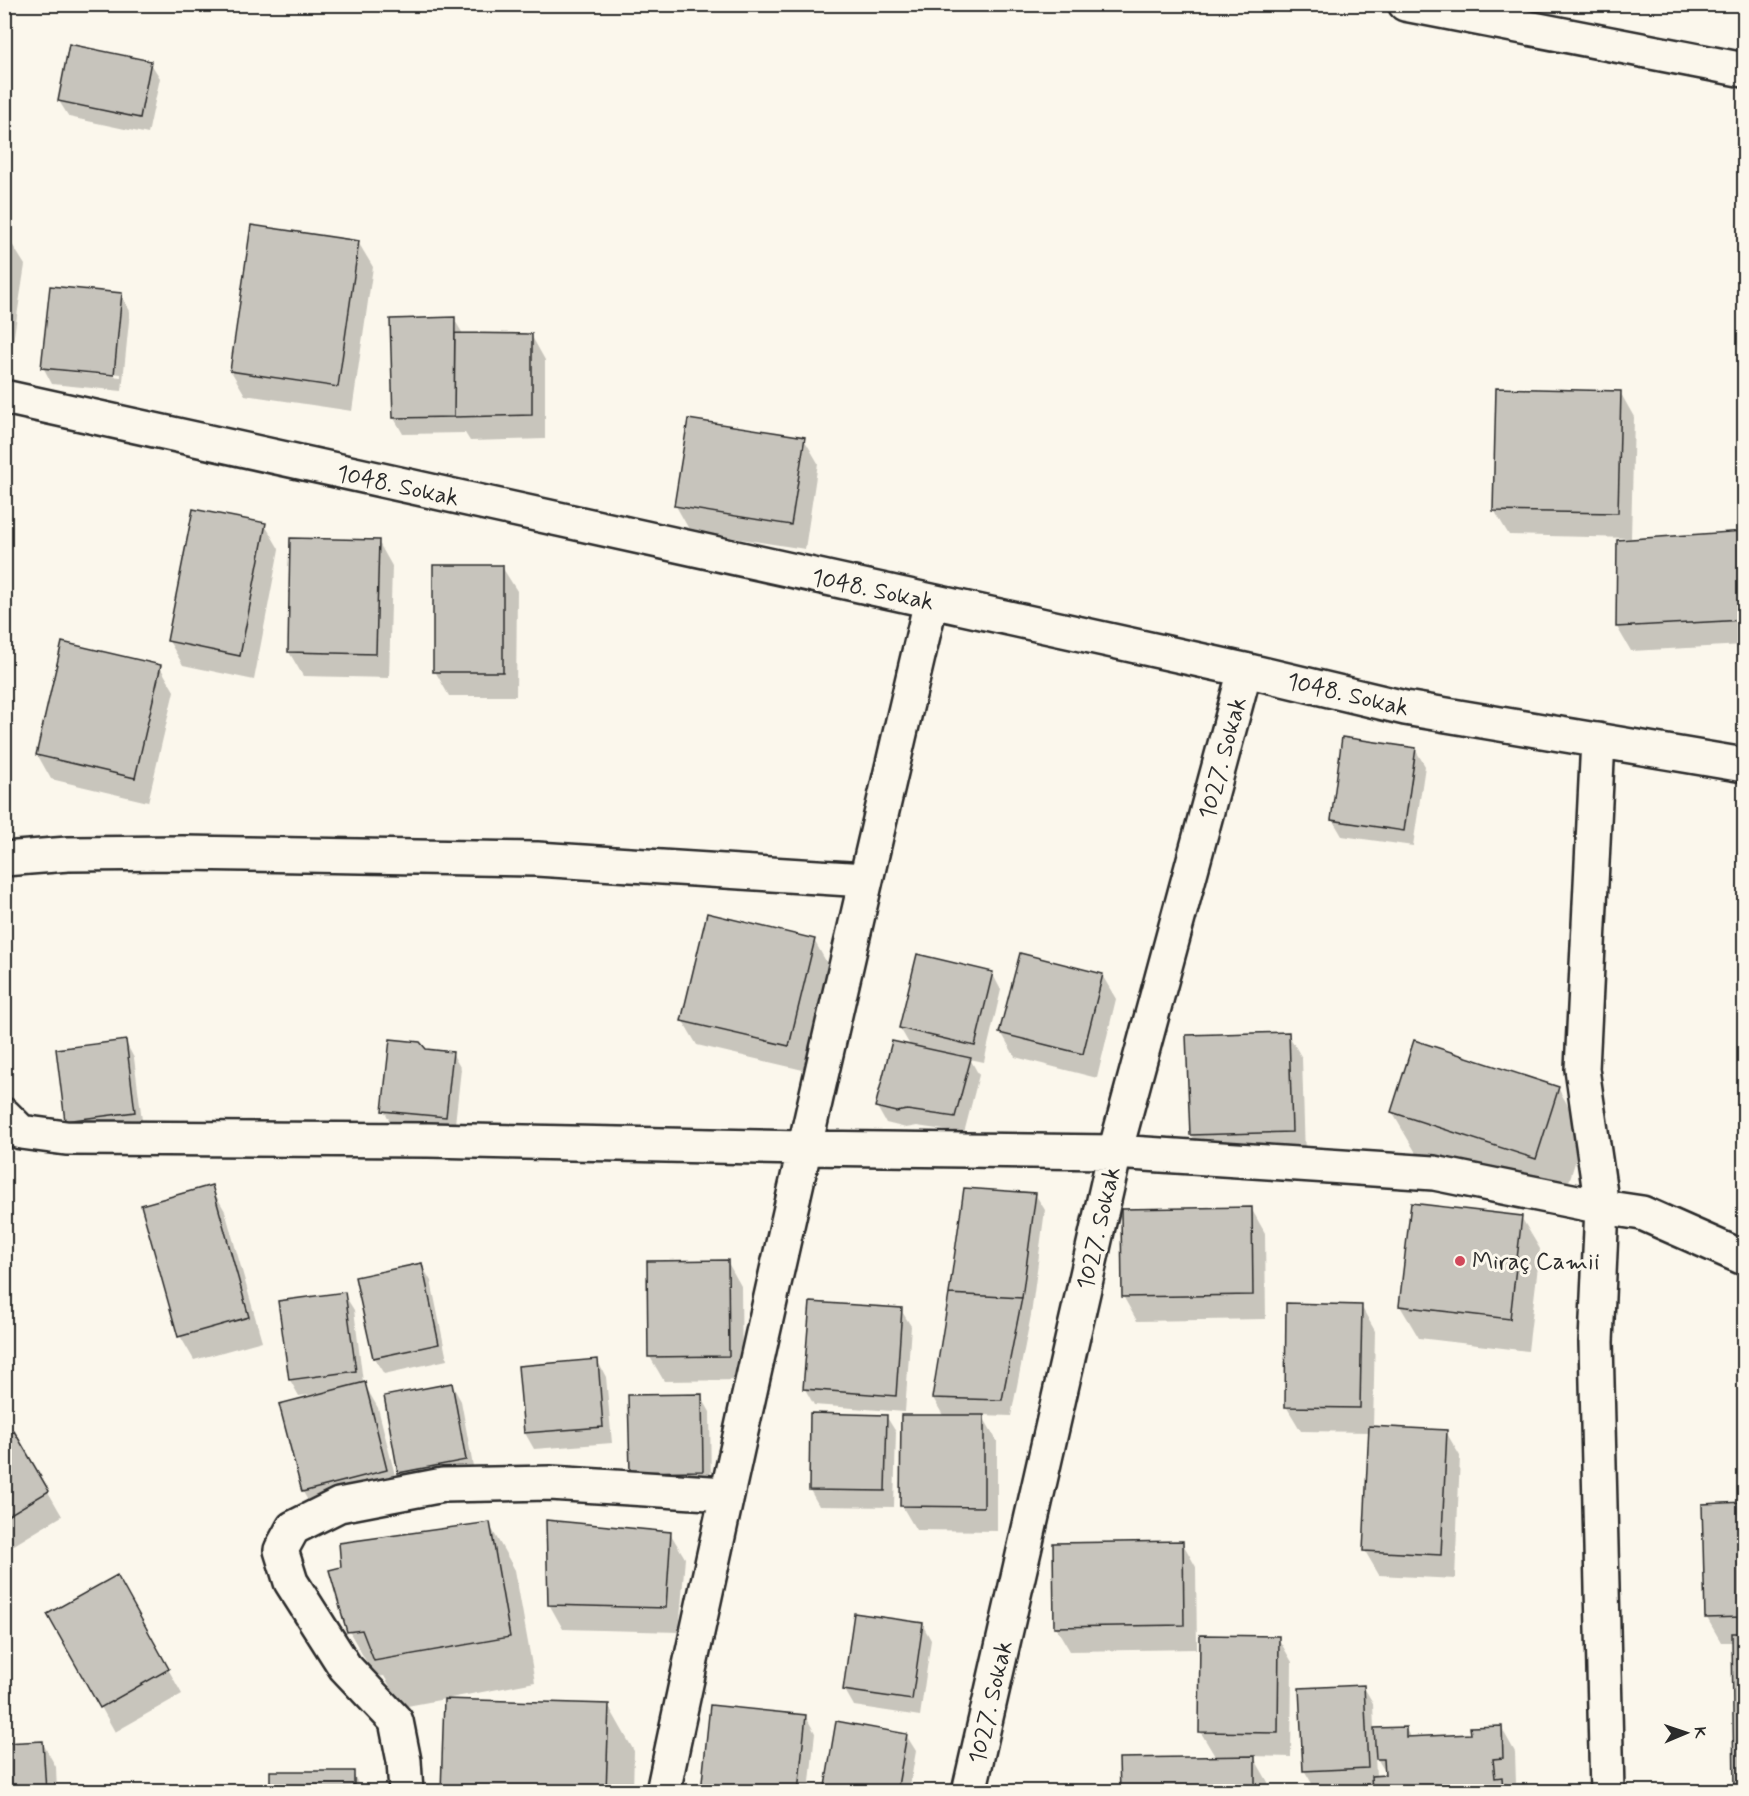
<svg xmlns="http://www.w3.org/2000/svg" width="1749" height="1796" font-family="Mynerve,sans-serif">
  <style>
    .shadow { fill: #0003; fill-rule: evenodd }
    .building { fill: #c7c4bc; stroke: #2b2b2b; stroke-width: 1.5 }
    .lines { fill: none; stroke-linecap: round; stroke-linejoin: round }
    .minor-casing { stroke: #2b2b2b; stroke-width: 38 }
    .minor { stroke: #fbf7ec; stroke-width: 33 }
    .poi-dot { fill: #d1495b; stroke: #fbf7ec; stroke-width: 2 }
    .labels { text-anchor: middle; stroke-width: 6; stroke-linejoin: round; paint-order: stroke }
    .street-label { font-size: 24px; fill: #2b2b2b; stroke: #fbf7ec }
    .poi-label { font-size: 24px; fill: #2b2b2b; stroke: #fbf7ec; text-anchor: start }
  </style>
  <rect width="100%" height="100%" fill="#fbf7ec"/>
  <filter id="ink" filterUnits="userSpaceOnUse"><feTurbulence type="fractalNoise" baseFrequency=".0167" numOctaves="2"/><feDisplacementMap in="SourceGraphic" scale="12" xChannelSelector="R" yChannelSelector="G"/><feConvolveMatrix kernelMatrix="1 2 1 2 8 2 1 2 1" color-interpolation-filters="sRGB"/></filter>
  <g filter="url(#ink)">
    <path class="shadow" d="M150,62L160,78L148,134L69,117L59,101Z
      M4,240L10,241L25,265L8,374H4Z
      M358,242L373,267L352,411L245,395L231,371Z
      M121,295L130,311L122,391L52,384L43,367ZM52,367L121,374V377L52,370Z
      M454,319L463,334L531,335L545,360V439L470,441L465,433L403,434L394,418L391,321Z
      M1620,392L1634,417L1631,538L1509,535L1494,510Z
      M804,439L818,463L805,549L690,531L676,506Z
      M265,525L279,549L254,680L183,665L169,641Z
      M1744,533V645L1631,651L1617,627L1619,541Z
      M378,541L392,566L389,678L303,676L289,652Z
      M502,567L517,591L516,696H449L435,671Z
      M160,667L174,691L148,802L51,779L37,754Z
      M1415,749L1425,766L1413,846L1342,836L1332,819Z
      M814,940L828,965L803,1070L697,1045L683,1021Z
      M992,973L1001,990L984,1062L970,1059L979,1075L964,1133L917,1126L906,1128L886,1123L877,1107L911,1047L900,1028Z
      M1102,975L1116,999L1097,1078L1015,1057L1001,1032Z
      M1288,1034L1302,1058L1305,1156L1205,1159L1191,1134Z
      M125,1041L134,1058L143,1128L76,1136L67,1120Z
      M426,1050L452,1053L461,1069L454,1133L393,1127L384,1110Z
      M1558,1088L1584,1134L1562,1204L1419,1158L1392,1112Z
      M1744,1118V1148L1741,1141Z
      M211,1187L225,1211L262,1341L194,1360L180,1336Z
      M1035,1194L1045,1210L1031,1315L1011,1416L982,1415L997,1441V1531L916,1530L902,1506L944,1417L933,1398Z
      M1251,1208L1265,1233L1266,1319L1137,1321L1123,1296Z
      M1521,1217L1540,1249L1528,1351L1419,1338L1400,1306Z
      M727,1261L741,1286L742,1380L664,1381L650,1357Z
      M421,1264L431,1281L447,1360L384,1374L374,1358Z
      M344,1294L354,1310L363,1382L378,1408L400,1495L317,1516L303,1492L318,1394L299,1396L290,1380Z
      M1361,1306L1375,1331L1373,1428L1446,1432L1460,1456L1455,1579L1379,1575L1365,1551L1370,1432L1301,1431L1286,1406Z
      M901,1310L911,1326L905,1412L814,1405L805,1389Z
      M597,1360L606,1377L612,1443L534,1449L525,1433L520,1367Z
      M452,1385L461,1401L475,1477L409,1489L400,1473L386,1397Z
      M701,1396L710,1412L711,1486L631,1472Z
      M886,1416L896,1432L894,1507L819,1506L810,1490Z
      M14,1433L62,1516L4,1551V1438Z
      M1744,1504V1792H1736L1734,1642H1721L1707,1618L1704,1505Z
      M489,1524L515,1570L535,1682L402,1707L384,1676L375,1677L349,1631Z
      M670,1533L685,1558L679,1632L563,1629L549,1604Z
      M1182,1542L1196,1567L1197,1649L1070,1651L1055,1626Z
      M130,1601L182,1694L115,1732L50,1615Z
      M922,1624L931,1640L920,1716L854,1706L845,1690Z
      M1278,1638L1292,1662L1291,1757L1253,1756L1268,1782V1792H1121L1216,1758L1200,1731Z
      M1363,1686L1373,1703L1374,1729L1405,1728L1411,1738L1472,1735L1501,1727L1515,1752L1516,1783H1507L1509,1792H1373V1784L1314,1787L1304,1770ZM1375,1755L1387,1775L1376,1777Z
      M608,1705L634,1751L633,1792H443Z
      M806,1717L815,1733L809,1792H703Z
      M906,1735L916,1751L909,1792H825Z
      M42,1742L56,1767L57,1792H4Z
      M353,1773L362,1792H272Z"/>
    <path class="building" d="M69,44L151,61L140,118L58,101Z
      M251,225L359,241L338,387L230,371Z
      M4,238L11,239L4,285Z
      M50,286L122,293L114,375L41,368Z
      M455,317L454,417L393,418L390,319Z
      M455,333L532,334V415L454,417Z
      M1496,388L1621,391L1618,513L1493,511Z
      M688,419L805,437L791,525L674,506Z
      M193,509L266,523L240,656L167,641Z
      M1744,531V620L1616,627L1617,540Z
      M290,538L379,540L376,654L288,652Z
      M433,565H503V672H433Z
      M62,642L161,665L135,778L36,755Z
      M1342,737L1416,748L1404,831L1331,820Z
      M707,913L815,939L789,1046L681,1021Z
      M1020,953L1103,974L1083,1054L999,1033Z
      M917,954L993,972L975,1046L899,1028Z
      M1289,1032L1292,1132L1190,1135L1186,1035Z
      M390,1039L420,1042L426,1049L453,1052L446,1117L382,1111Z
      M126,1040L135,1112L65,1121L56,1049Z
      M1414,1040L1559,1087L1536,1159L1391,1112Z
      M892,1041L971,1058L955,1117L907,1110L896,1112L875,1107Z
      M1744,1108V1143L1739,1142Z
      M212,1185L249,1317L178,1337L141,1205Z
      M964,1188L1036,1193L1022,1298L949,1294Z
      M1411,1203L1522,1216L1510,1319L1399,1306Z
      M1252,1207L1253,1295L1122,1297L1121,1209Z
      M728,1260L729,1356L648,1357L647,1261Z
      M422,1263L439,1344L373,1358L355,1277Z
      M345,1292L356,1371L289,1380L278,1301Z
      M949,1294L1022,1298L1002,1400L932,1398Z
      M810,1302L902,1308L896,1396L803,1389Z
      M1286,1303L1362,1305L1360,1408L1285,1407Z
      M598,1359L603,1427L524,1433L518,1366Z
      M365,1382L387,1470L302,1492L279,1404Z
      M452,1383L466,1460L398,1473L384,1396Z
      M702,1394L703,1471L630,1472L628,1395Z
      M810,1413L887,1415L885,1491L809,1490Z
      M901,1415H984V1507L900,1506Z
      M1369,1426L1447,1430L1441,1555L1363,1551Z
      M14,1431L49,1491L4,1518V1436Z
      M1744,1502V1617L1705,1618L1702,1504Z
      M546,1520L671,1532L666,1608L548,1605Z
      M490,1522L510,1637L374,1661L362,1630L347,1632L329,1570L341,1567L339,1543Z
      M1183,1541L1184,1625L1054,1627L1053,1543Z
      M117,1575L169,1669L100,1708L47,1614Z
      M854,1613L923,1623L912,1700L843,1690Z
      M1732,1633H1744V1792H1734Z
      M1200,1635L1279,1636L1278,1733L1199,1732Z
      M1364,1685L1368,1768L1303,1771L1299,1688Z
      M444,1699L609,1704L606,1792H441Z
      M710,1705L806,1715L798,1792H701Z
      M836,1721L907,1734L897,1792H824Z
      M1502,1726L1503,1758L1493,1759L1495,1778L1502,1777L1503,1792H1372L1371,1776L1385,1775L1384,1759H1376L1374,1728L1406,1727V1737L1471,1734L1470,1727Z
      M43,1741L46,1792H4V1743Z
      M1255,1756V1792H1120L1119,1758Z
      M270,1771H354V1792H270Z"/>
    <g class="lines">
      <defs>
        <path id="minor" d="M1405,4L1744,70
          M4,397L1245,670L1405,708L1744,765
          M1598,740L1582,1069L1602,1207L1596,1342L1607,1792
          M4,859L68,854L183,853L537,859L865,880
          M4,1115L21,1132L66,1138L428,1140L803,1148L1115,1152L1434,1173L1602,1207L1642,1213L1744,1258
          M406,1792L404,1761L396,1721L345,1667L291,1582L281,1550L293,1528L339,1505L443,1485L550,1483L726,1494
          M663,1792C747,1394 838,997 931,601
          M969,1792L1115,1152L1245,670"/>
      </defs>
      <use href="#minor" class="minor-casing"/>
      <use href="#minor" class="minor"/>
    </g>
  </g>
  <circle class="poi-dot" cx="1460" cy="1261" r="6"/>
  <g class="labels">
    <g class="street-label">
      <text transform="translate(398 485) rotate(12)" y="8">1048. Sokak</text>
      <text transform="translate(873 589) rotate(12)" y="8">1048. Sokak</text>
      <text transform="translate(1348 694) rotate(13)" y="8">1048. Sokak</text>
      <text transform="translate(1222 758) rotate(-75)" y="8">1027. Sokak</text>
      <text transform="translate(1098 1228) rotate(-77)" y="8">1027. Sokak</text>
      <text transform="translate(990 1702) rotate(-77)" y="8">1027. Sokak</text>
    </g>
    <g class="poi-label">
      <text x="1472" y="1269">Miraç Camii</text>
    </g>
  </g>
  <rect width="1749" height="1796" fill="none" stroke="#fbf7ec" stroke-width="24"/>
  <rect x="12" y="12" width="1725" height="1772" fill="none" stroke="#2b2b2b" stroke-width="2" filter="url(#ink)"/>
  <g transform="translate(1686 1733) rotate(88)" stroke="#fbf7ec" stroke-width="4.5" paint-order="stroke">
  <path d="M0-4.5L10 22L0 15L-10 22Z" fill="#2b2b2b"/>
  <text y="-9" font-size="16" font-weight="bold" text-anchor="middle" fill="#2b2b2b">K</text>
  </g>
</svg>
